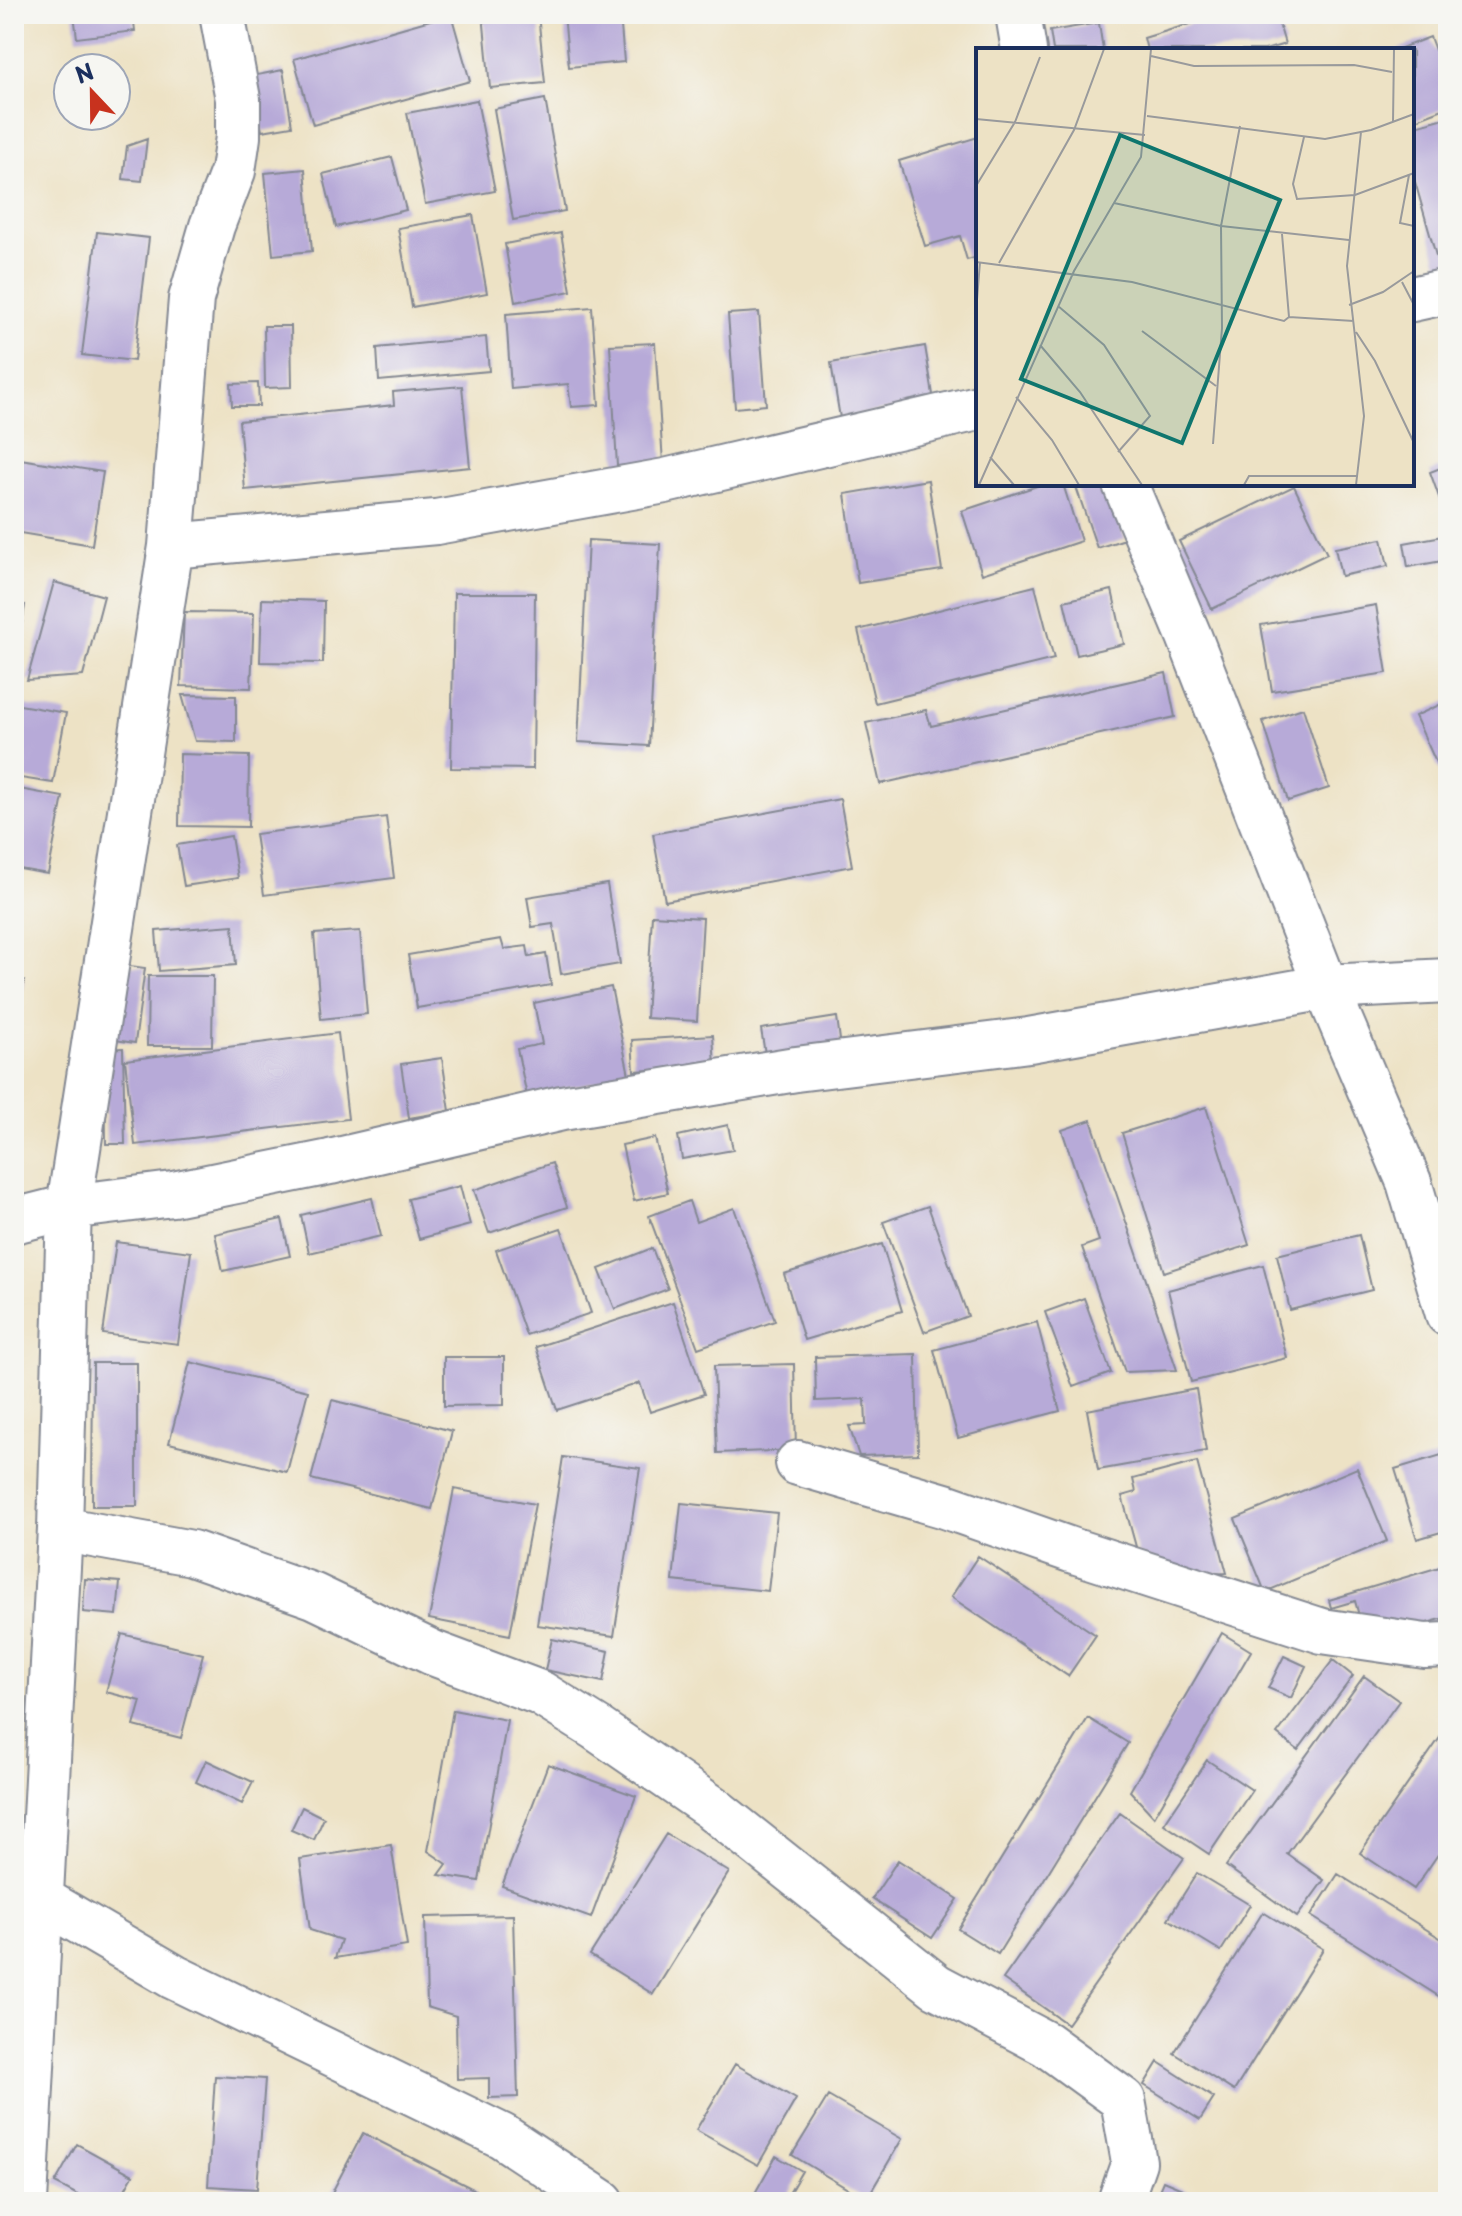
<svg xmlns="http://www.w3.org/2000/svg" width="1462" height="2216" font-family="'Playpen Sans',sans-serif">
  <style>
    .building { fill: #b7aad8 }
    .lines { fill: none; stroke-linecap: round; stroke-linejoin: round }
    .minor-casing { stroke: #848892; stroke-width: 48 }
    .minor { stroke: #fff; stroke-width: 44 }
    .inset-road { fill: none; stroke: #999a9c; stroke-width: 2 }
    .view { fill: #0f766e; fill-opacity: 0.15; stroke: #0f766e; stroke-width: 4 }
    .inset-edge { fill: none; stroke: #1b2f5e; stroke-width: 4 }
  </style>
  <rect width="100%" height="100%" fill="#f6f6f2"/>
  <filter id="ink" filterUnits="userSpaceOnUse"><feTurbulence type="fractalNoise" baseFrequency=".0125" numOctaves="2"/><feDisplacementMap in="SourceGraphic" scale="16" xChannelSelector="R" yChannelSelector="G"/><feConvolveMatrix kernelMatrix="1 2 1 2 8 2 1 2 1" color-interpolation-filters="sRGB"/></filter>
  <filter id="wash" filterUnits="userSpaceOnUse"><feTurbulence type="fractalNoise" baseFrequency=".006" numOctaves="4" result="noise"/><feDisplacementMap in="SourceGraphic" scale="32" xChannelSelector="R" yChannelSelector="G"/><feGaussianBlur stdDeviation="1.8" result="paint"/><feColorMatrix in="noise" values="0 0 0 0 0 0 0 0 0 0 0 0 0 0 0 0 0 1.4 0 .05"/><feComposite in="paint" operator="in"/></filter>
  <g filter="url(#wash)">
    <rect width="100%" height="100%" fill="#ede2c5"/>
    <g id="blocks">
      <path class="building" d="M74,14H133L135,31L77,38Z
        M451,14L470,81L313,125L294,59Z
        M483,14H538L545,83L490,88Z
        M564,14H620L624,62L569,67Z
        M1222,14H1276L1285,44L1265,50H1147L1144,38Z
        M1099,23L1103,50H1053L1050,31Z
        M1430,37L1435,50H1448V107L1415,120L1412,113V50H1396Z
        M283,70L292,126L262,131L252,76Z
        M545,99L565,211L513,220L494,109Z
        M477,100L495,191L425,204L407,113Z
        M1448,117V282L1444,284L1412,171V127Z
        M978,137V257L967,260L960,236L925,246L899,161Z
        M147,139L142,181L123,179L127,146Z
        M392,157L406,210L336,227L323,174Z
        M305,169L312,251L273,255L265,173Z
        M473,215L487,293L412,307L398,228Z
        M97,232L149,238L134,361L82,355Z
        M561,233L571,291L515,302L505,244Z
        M592,307L599,405L571,407L568,384L511,389L506,314Z
        M759,312L766,405L735,408L728,314Z
        M264,326H291L292,387L265,388Z
        M486,337L489,371L379,381L377,348Z
        M655,343L663,463L617,466L610,345Z
        M925,346L934,401L840,418L831,363Z
        M258,383L259,406H232L231,384Z
        M462,386L470,467L245,490L239,421L394,405L393,392Z
        M14,458L103,472L92,545L14,532Z
        M1448,465V522L1430,472Z
        M928,480L942,570L858,583L845,494Z
        M1043,484H1063L1081,541L982,574L962,511Z
        M1075,484H1105L1125,539L1097,548Z
        M1294,486L1327,554L1212,609L1179,541Z
        M1448,535V560L1408,567L1404,543Z
        M1382,539L1388,566L1341,576L1335,548Z
        M588,540L660,544L649,746L578,742Z
        M54,582L104,596L83,676L27,680Z
        M1035,586L1054,659L875,703L858,630Z
        M1112,590L1124,644L1077,655L1064,601Z
        M454,593H535L533,769L451,768Z
        M262,599L324,601L323,663L260,662Z
        M14,604L25,605L16,662H14Z
        M1376,605L1387,673L1272,691L1261,625Z
        M184,612L254,613L251,688L181,686Z
        M1166,673L1175,717L880,784L866,723L926,710L931,726Z
        M182,695L236,696V742L195,741Z
        M1448,701V789L1415,716Z
        M14,704L66,713L53,783L14,777Z
        M1303,708L1329,788L1288,801L1263,721Z
        M180,754L249,756L248,827L179,826Z
        M14,788L63,797L48,874L14,868Z
        M840,799L852,866L665,901L653,834Z
        M386,817L394,878L264,895L255,834Z
        M231,836L238,878L184,886L177,845Z
        M607,884L620,964L561,974L553,924L532,927L527,897Z
        M652,915L703,918L697,1021L646,1018Z
        M233,925L236,965L159,971L156,931Z
        M360,931L367,1014L321,1019L314,934Z
        M501,939L504,949L527,946L529,957L546,954L551,985L417,1008L408,955Z
        M123,965L145,968L135,1043L115,1040Z
        M148,976H213L212,1046H147Z
        M14,979L24,981L16,1028H14Z
        M611,987L629,1075L527,1096L517,1049L542,1044L534,1003Z
        M837,1017L841,1048L766,1060L761,1029Z
        M338,1033L348,1119L135,1145L125,1060Z
        M713,1035L715,1066L634,1071L632,1040Z
        M123,1048L125,1144H106L105,1049Z
        M442,1058L450,1111L409,1118L401,1064Z
        M1206,1107L1249,1245L1164,1272L1122,1133Z
        M1091,1120L1177,1370L1125,1372L1082,1247L1099,1241L1062,1130Z
        M728,1125L733,1150L682,1159L678,1136Z
        M655,1138L668,1193L634,1201L622,1145Z
        M552,1163L567,1207L489,1233L474,1190Z
        M460,1186L470,1225L419,1239L408,1199Z
        M372,1198L381,1236L309,1253L301,1215Z
        M689,1201L696,1222L734,1208L775,1321L698,1348L649,1216Z
        M928,1206L968,1316L924,1332L883,1222Z
        M282,1219L290,1256L223,1271L215,1234Z
        M561,1228L591,1313L526,1335L496,1250Z
        M1359,1235L1372,1290L1290,1310L1277,1255Z
        M116,1242L191,1252L178,1344L103,1334Z
        M882,1244L902,1311L804,1340L784,1274Z
        M652,1248L668,1289L615,1309L599,1269Z
        M1263,1265L1287,1358L1191,1382L1168,1290Z
        M1084,1298L1111,1373L1073,1387L1045,1312Z
        M673,1302L704,1394L650,1412L640,1383L557,1410L536,1347Z
        M1037,1322L1060,1411L958,1438L934,1350Z
        M916,1354L918,1454L859,1456L849,1426L866,1425L865,1399L816,1401L815,1357Z
        M444,1357H504V1405L444,1406Z
        M190,1362L308,1391L287,1472L169,1443Z
        M93,1363H137V1506H92Z
        M794,1364L796,1450L717,1453L714,1366Z
        M1196,1389L1206,1451L1098,1470L1087,1410Z
        M332,1400L452,1431L432,1509L311,1479Z
        M1448,1453V1530L1417,1539L1395,1469Z
        M563,1457L640,1468L614,1636L537,1625Z
        M1197,1462L1227,1573L1192,1574L1138,1554L1122,1496L1136,1492L1133,1479Z
        M1357,1468L1387,1541L1265,1592L1235,1519Z
        M454,1489L535,1504L510,1635L429,1619Z
        M681,1503L777,1513L768,1591L673,1581Z
        M978,1556L1096,1635L1068,1676L951,1597Z
        M1443,1566L1448,1582V1617L1399,1631L1363,1630L1355,1601L1331,1608L1329,1600Z
        M85,1579L120,1582L117,1615L83,1612Z
        M1222,1633L1251,1651L1154,1817L1130,1791Z
        M122,1634L203,1654L181,1738L134,1726L141,1701L106,1692Z
        M552,1639L609,1651L603,1682L545,1670Z
        M1284,1656L1306,1666L1291,1698L1268,1688Z
        M1333,1660L1353,1676L1298,1750L1277,1734Z
        M1364,1676L1399,1701L1287,1854L1324,1880L1297,1917L1226,1866Z
        M453,1710L507,1720L479,1881L439,1875L447,1864L428,1851Z
        M1088,1718L1128,1743L998,1954L958,1929Z
        M1448,1726V1840L1414,1889L1360,1853Z
        M206,1760L253,1782L242,1804L196,1782Z
        M1207,1760L1252,1790L1209,1854L1164,1824Z
        M548,1764L636,1796L591,1918L502,1886Z
        M302,1807L324,1818L314,1840L291,1830Z
        M1120,1813L1184,1858L1067,2024L1003,1979Z
        M666,1834L729,1872L653,1994L590,1955Z
        M391,1845L407,1946L335,1958L341,1940L310,1930L300,1859Z
        M898,1860L958,1899L932,1938L872,1899Z
        M1197,1873L1250,1905L1221,1951L1168,1919Z
        M1338,1874L1448,1943V2002L1311,1916Z
        M1263,1912L1323,1949L1234,2091L1174,2053Z
        M513,1915L518,2097L489,2098V2078L457,2079L456,2016L427,2007L425,1917Z
        M1158,2062L1214,2098L1200,2120L1144,2085Z
        M735,2064L796,2099L758,2165L696,2130Z
        M215,2076L265,2079L257,2189L208,2186Z
        M828,2096L902,2139L866,2200L792,2155Z
        M363,2133L477,2191L471,2202H327Z
        M77,2144L133,2175L118,2202H91L55,2183Z
        M776,2156L802,2171L784,2202H750Z
        M1163,2181L1213,2202H1154Z"/>
    </g>
  </g>
  <g filter="url(#ink)">
    <use href="#blocks" fill-opacity="0" stroke="#848892" stroke-width="2"/>
    <g class="lines">
      <defs>
        <path id="minor" d="M1018,14L1024,50
          M1412,299L1448,291
          M1125,484L1189,636L1326,987L1409,1182L1448,1314
          M171,546L436,522L665,481L978,408
          M14,1221L69,1207L173,1194L330,1162L562,1108L796,1069L1029,1040L1326,987L1448,981
          M798,1463L945,1506L1071,1550L1322,1631L1425,1646L1448,1645
          M60,1529L192,1553L314,1596L433,1653L540,1693L596,1728L711,1807L936,1986L1046,2044L1123,2100L1134,2162L1120,2202
          M39,1898L174,1977L502,2136L602,2202
          M25,2202L60,1529L69,1207L171,546L191,299L212,226L233,171L238,137V99L222,14"/>
      </defs>
      <use href="#minor" class="minor-casing"/>
      <use href="#minor" class="minor"/>
    </g>
  </g>
  <g transform="translate(976 48)">
    <rect width="438" height="438" fill="#ede2c5"/>
    <path class="inset-road" d="M175,8L218,18L378,17L416,24M171,68L349,91L395,82L438,66M0,71L169,87M417,74L418,1M328,89L317,136L321,151L379,147L438,125M433,127L424,175L438,178M0,138L39,74L64,9M138,155L245,178L373,192M306,186L313,269M0,214L156,234L308,273L313,269L378,273M23,215L98,82L128,1M426,234L438,257M373,257L407,244L438,223M82,258L128,297L174,368L142,404M0,264L4,214M166,283L240,338M380,284L399,313L438,395M64,297L104,344L166,437M40,349L76,392L103,437M237,396L246,280L245,178L264,78M14,409L38,437M3,437L98,223L165,109L175,1M268,437L273,428H382M380,437L388,368L371,218L385,84"/>
    <path class="view" d="M144,87L304,152L206,395L45,331Z"/>
    <rect width="438" height="438" class="inset-edge"/>
  </g>
  <rect width="1462" height="2216" fill="none" stroke="#f6f6f2" stroke-width="48"/>
  <g transform="translate(92 92) rotate(338)"><circle r="38" fill="#f6f6f2" stroke="#9ea6b7" stroke-width="2"/>
  <path d="M0-6L14 30L0 20L-14 30Z" fill="#c8321e"/>
  <text y="-12" font-size="22" font-weight="bold" text-anchor="middle" fill="#1b2f5e">N</text>
  </g>
</svg>
